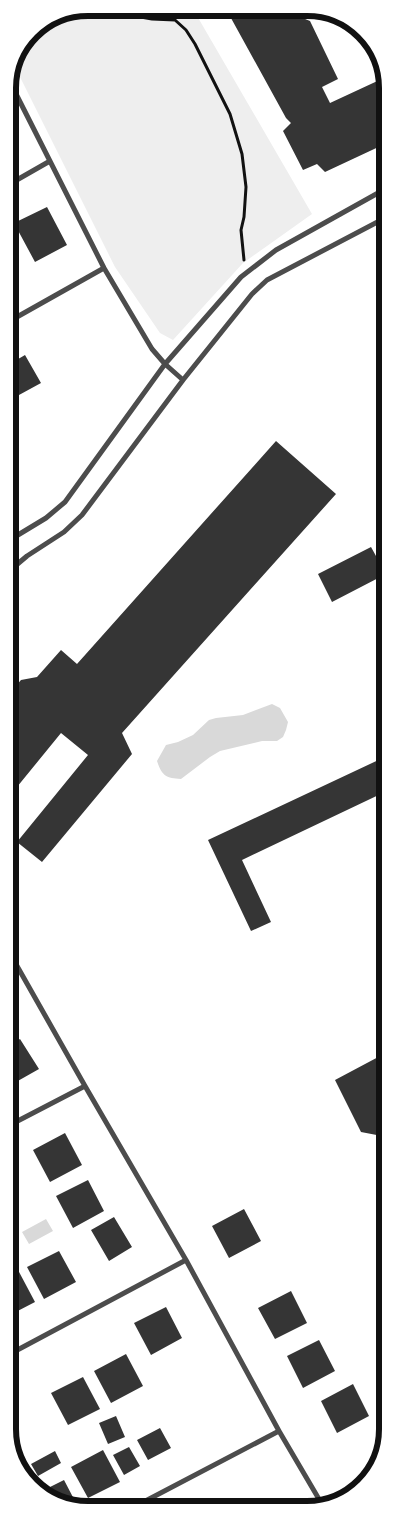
<svg xmlns="http://www.w3.org/2000/svg" width="395" height="1517" font-family="'Libre Baskerville',serif">
  <style>
    .green { fill: #eee }
    .water { fill: #d9d9d9 }
    .building { fill: #353535 }
    .lines { fill: none; stroke-linecap: round; stroke-linejoin: round }
    .path { stroke: #111; stroke-width: 3 }
    .minor { stroke: #4c4c4c; stroke-width: 5 }
    .rim { fill: none; stroke: #111; stroke-width: 6 }
  </style>
  <rect width="100%" height="100%" fill="#fff"/>
  <path class="green" d="M89,8L193,9L312,214L243,263L173,340L160,333L115,267L15,67L32,31Z"/>
  <path class="water" d="M272,704L280,708L288,722L286,730L283,737L277,741H262L220,751L210,757L181,779C166,778 162,776 157,761L166,745L178,742L193,735L209,720L216,718L243,715Z
    M46,1219L53,1231L29,1244L22,1232Z"/>
  <path class="building" d="M226,9L291,10L293,14L310,21L338,79L322,87L330,103L386,77L387,79V143L325,172L317,164L303,170L283,131L291,123L286,118Z
    M47,207L67,245L35,262L14,223Z
    M25,355L41,383L19,395L8,375V365Z
    M276,441L336,494L122,733L132,754L42,862L17,842L88,755L61,733L8,798V695L21,680L37,677L61,650L77,664Z
    M371,547L386,574L332,602L318,574Z
    M387,756V791L242,860L271,922L251,931L208,840Z
    M20,1039L39,1069L16,1082L8,1070V1046Z
    M382,1055L387,1063V1137L361,1132L335,1080Z
    M65,1133L82,1165L50,1182L33,1150Z
    M88,1180L104,1211L73,1228L56,1196Z
    M244,1209L261,1241L229,1258L212,1226Z
    M114,1217L132,1247L109,1261L91,1230Z
    M59,1251L76,1282L44,1299L27,1267Z
    M18,1270L35,1302L8,1316V1275Z
    M291,1291L307,1323L275,1339L258,1308Z
    M166,1307L182,1338L151,1355L134,1323Z
    M319,1340L335,1371L303,1388L287,1356Z
    M126,1354L143,1386L111,1403L94,1371Z
    M83,1377L100,1409L68,1425L51,1393Z
    M353,1384L369,1416L337,1433L321,1401Z
    M116,1416L125,1437L108,1444L99,1423Z
    M160,1428L171,1448L148,1460L137,1440Z
    M129,1447L140,1466L124,1475L113,1455Z
    M103,1450L120,1482L88,1498L71,1467Z
    M55,1451L61,1463L38,1476L31,1464Z
    M64,1480L76,1503L70,1506L42,1491Z
    M225,1500L229,1508H215L213,1506Z"/>
  <g class="lines">
    <path class="path" d="M119,8L135,16L152,19L175,20L186,30L195,44L230,114L242,154L246,187L244,217L241,230L244,260"/>
    <path class="minor" d="M9,80L104,268L152,349L165,364L183,380
      M8,185L50,161
      M8,322L104,268
      M8,541L46,518L65,502L165,364L241,277L276,250L387,188
      M8,572L27,556L64,532L82,515L183,380L252,294L267,280L387,217
      M384,904L387,903
      M8,950L85,1086L186,1260L279,1431L323,1506
      M380,1035L387,1031
      M8,1126L85,1086
      M8,1355L186,1260
      M132,1508L279,1431"/>
  </g>
  <path d="M0 0H395V1517H0ZM88 16H307A72 72 0 0 1 379 88V1429A72 72 0 0 1 307 1501H88A72 72 0 0 1 16 1429V88A72 72 0 0 1 88 16Z" fill="#fff" fill-rule="evenodd"/>
  <path class="rim" d="M88 16H307A72 72 0 0 1 379 88V1429A72 72 0 0 1 307 1501H88A72 72 0 0 1 16 1429V88A72 72 0 0 1 88 16Z"/>
</svg>
